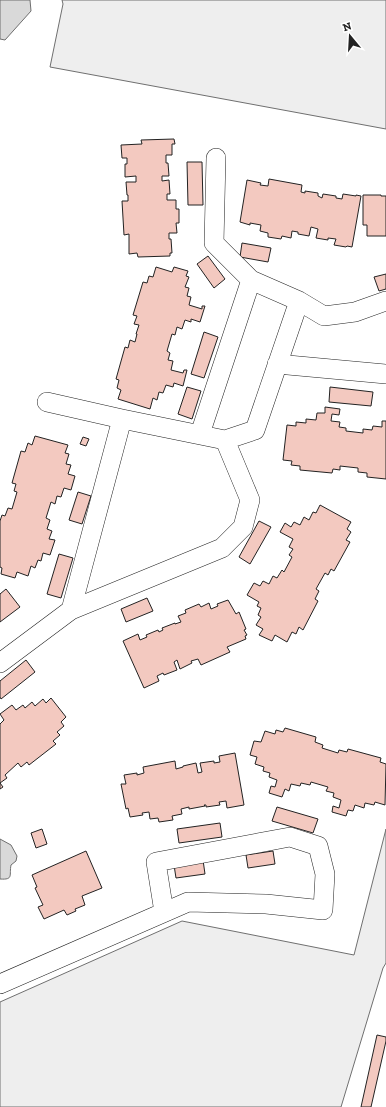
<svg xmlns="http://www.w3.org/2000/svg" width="386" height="1107" font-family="'Zilla Slab',serif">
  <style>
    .green { fill: #eee; stroke: #6f6f6f }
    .water { fill: #d9d9d9; stroke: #6f6f6f }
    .building { fill: #f3c9c0; stroke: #222 }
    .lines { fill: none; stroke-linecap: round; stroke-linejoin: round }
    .minor-casing { stroke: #222; stroke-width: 20 }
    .minor { stroke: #fff; stroke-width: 19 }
  </style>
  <rect width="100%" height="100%" fill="#fff"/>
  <path class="green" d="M62,0H386V129L50,67L63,4Z
    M386,829V963L383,968L341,1107H0V1002L182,921L354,955Z"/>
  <path class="water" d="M0,0H30L31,11L5,40L0,39Z
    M0,839L11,845L17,856L16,861L11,865C9,875 14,880 0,879Z"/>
  <path class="building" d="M174,139L175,144H172V155H166V163H168L169,176H162V181L169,180L170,194H167V200H176V209H179V223H176L177,233H169V239H171L172,253H170V256L138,257L137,253L129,254V234L124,235L122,201H128V195H127L126,182H136V176L125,177V164H127V158H122L121,145L142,144L141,140Z
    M187,162H202L203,205H188Z
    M269,179L302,185L301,192L305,193V191L318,193V196L322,198L323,194L336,196V198L342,199L343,194L356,196V195L361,196L352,247L347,246L346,247L334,245L336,239L328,238V240L316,238L318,229L311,227L309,236L298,234V232L292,231L291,238L282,236L281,239L268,237V233L260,231L261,225L250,223V225L240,222L247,180L261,183L260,185L268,186Z
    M363,195H381V196H386V236H367V225H363Z
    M242,243L271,248L268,262L240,257Z
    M208,256L225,279L214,288L197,264Z
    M156,267L172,272L174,267L188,271L186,276L189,277L185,287L189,288L187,296L191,297L189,305L202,309V306H205L200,322L191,319V322L185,320L182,329L177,327L175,335L172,334L167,351L170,353L168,360L173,361L171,370L183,373L184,370H187L183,386L174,383L173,387L166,385L163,393L159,392L157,400L153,398L150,409L118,399L121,390L117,388L119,380L116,379L125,347L128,348L130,340L135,342L137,334H136L139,325L134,324L137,316L133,315L143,282L147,283L149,276L153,277Z
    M386,274V289L379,291L374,277Z
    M204,332L218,337L204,378L191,374Z
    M187,387L201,391L192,419L178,414Z
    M330,387L373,392L371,406L329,402Z
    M325,407L340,409L339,415L332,414L331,421L340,422L339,427L346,428V431L363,433V429L372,430L373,426L382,427V421H386V479L367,477V473L358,472V468L340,466V470L333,469L332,473L300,470V466L291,465L292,461L283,460L287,425L296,426V422L306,423V419L316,420L317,413H325Z
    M35,436L68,445L65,453L69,454L66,464L71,465L68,474L75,476L71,490L64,488L61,497L57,496L55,504L51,502L46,518L50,520L47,529L52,531L49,539L55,540L50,555L43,553L41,561L38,560L35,568L31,566L28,576L17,572L15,578L1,574L2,568L0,567V521L2,515L5,516L8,508L12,509L17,492L14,491L16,484L12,483L21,451L25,452L28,443L32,445Z
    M83,437L89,439L86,446L80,444Z
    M78,492L91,496L82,524L69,520Z
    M320,505L351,522L347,529L351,532L346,540L350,542L334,571L331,569L328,575L325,573L316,589L319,591L315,599L318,601L303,630L299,627L296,634L292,632L287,642L275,635L272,641L259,635L263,629L256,625L261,617L258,615L261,608L257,606L259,602L247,595L254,583L260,586L263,581L269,584L273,576L277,578L282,570L284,572L292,557L289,555L293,549L289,547L293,539L280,532L285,523L291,527L294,522L300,525L304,517L309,520L313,512L316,513Z
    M259,521L271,527L250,564L239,557Z
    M59,554L73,558L61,598L47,594Z
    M6,589L20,607L0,622V594Z
    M147,598L153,611L126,622L121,609Z
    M228,600L236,614L239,612L246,629L244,630L247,635L245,636L246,639L227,647L230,652L201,665L198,659L191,661L192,663L180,669L177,660L174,662L177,670L164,675L163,673L157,676L159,681L144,688L123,641L138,634L140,640L147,637L146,635L158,630L159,632L163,630L162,628L175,623V624L181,622L178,616L186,613L185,610L199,604L201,607L209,603L211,609L218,606L217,604Z
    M26,660L35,672L1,699L0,697V681Z
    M51,698L66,717L61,722L64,726L57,732L60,735L53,741L56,744L29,765L27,762L21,767L18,763L5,775L7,778L0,783L3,787L0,789V724L4,720L0,714L12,705L16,710L23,705L25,708L32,702L35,706L43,699L46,703Z
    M285,728L316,737L315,742L323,745L322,748L338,753L339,750L347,752L348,749L381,758L380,762L386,764L385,805L375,802L374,805L365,803L364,808L355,805L353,811L348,810L346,816L332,812L333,806L339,808L341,800L333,797L334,793L326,791L328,787L311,782L310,785L301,783L300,786L291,784L289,791L285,789L282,797L269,793L271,786L275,787L277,780L269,777L270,773L263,771L264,767L255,764L257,757L250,755L254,741L261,742L265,731L275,734L276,730L283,732Z
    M235,753L244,805L227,808L226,801L219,802L220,805L206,807V805H204L205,806L189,809V807L181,809L182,814L172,816L173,820L159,822L158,818L150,819L149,812L142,813L143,815L130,817L128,808L126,809L121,784H126L124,775L137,773V775L144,773L143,767L175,761L176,769L183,767V766L196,763L198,773L202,772L200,763L214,761V763L220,762L219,756Z
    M277,807L318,819L313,833L272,821Z
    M220,823L222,837L179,843L177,829Z
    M42,829L47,844L36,848L31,833Z
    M86,851L102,888L82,896L85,905L75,909L76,911L67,915L64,910L44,919L38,907L43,905L35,888L37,887L32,875Z
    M273,851L275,864L248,868L246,855Z
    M203,860L205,874L176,878L174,865Z
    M377,1035L386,1037V1041L371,1107H361Z"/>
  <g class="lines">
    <defs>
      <path id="minor" d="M251,280L299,301L324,316L355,312L386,301
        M277,364L386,374
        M47,402L122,419L225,440L255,430L299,301
        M200,434L251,280L214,243L216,158
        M71,610L122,419
        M0,663L71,610L222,548L243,527L250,500L225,440
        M0,984L188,902L266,904L323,910L325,874L318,846L290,837L156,862L164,912"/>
    </defs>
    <use href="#minor" class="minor-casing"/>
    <use href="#minor" class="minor"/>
  </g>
  <g transform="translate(350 36) rotate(342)" stroke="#ffffff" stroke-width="3" paint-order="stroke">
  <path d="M0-3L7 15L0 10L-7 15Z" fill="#222222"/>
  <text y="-6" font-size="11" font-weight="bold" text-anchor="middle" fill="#222222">N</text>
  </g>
</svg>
